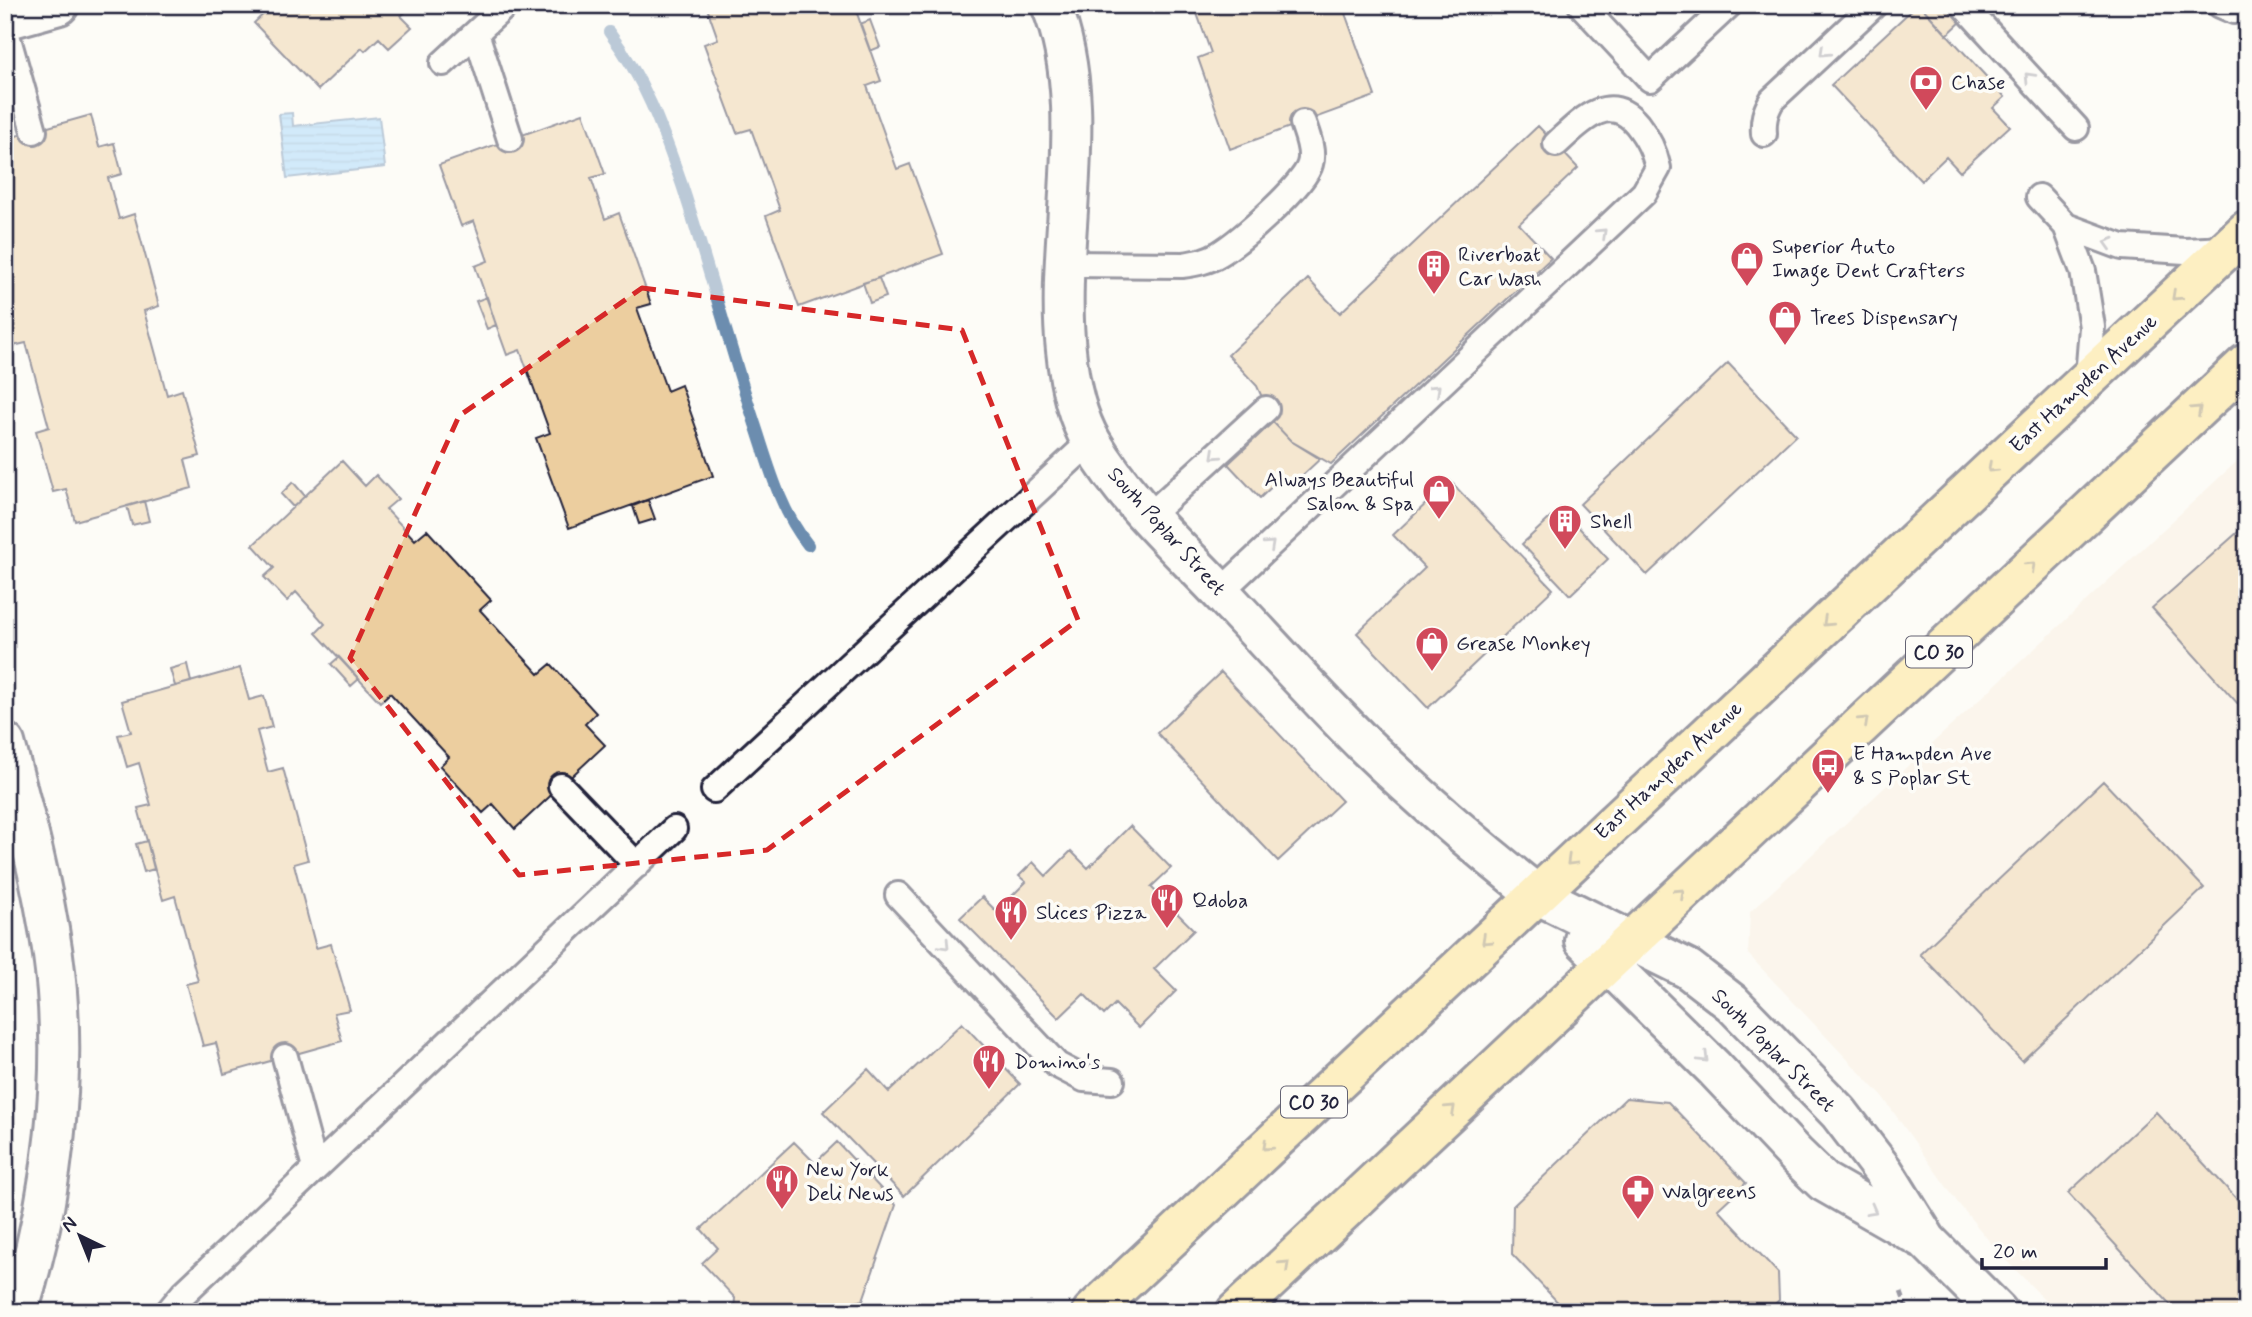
<svg xmlns="http://www.w3.org/2000/svg" width="2252" height="1317" font-family="Mynerve,sans-serif">
  <style>
    .built { fill: #f8eedd }
    .water { fill: url(#water-rules); stroke: #6c8daf; stroke-width: 2 }
    .lines { fill: none; stroke-linecap: round; stroke-linejoin: round }
    .stream { stroke: #6c8daf; stroke-width: 12 }
    .building { fill: #ecce9f; stroke: #22223b; stroke-width: 2 }
    .service-casing { stroke: #22223b; stroke-width: 30 }
    .minor-casing { stroke: #22223b; stroke-width: 44 }
    .tertiary-casing { stroke: #22223b; stroke-width: 44 }
    .primary-casing { stroke: #22223b; stroke-width: 44 }
    .path { stroke: #22223b; stroke-width: 4.5; stroke-dasharray: 7 5; stroke-linecap: butt }
    .service { stroke: #fdfcf7; stroke-width: 24 }
    .minor { stroke: #fdfcf7; stroke-width: 38 }
    .tertiary { stroke: #fdfcf7; stroke-width: 38 }
    .primary { stroke: #fce080; stroke-width: 38 }
    .oneway { stroke: #9a9aa2 }
    .oneway2 { stroke: #9a8a61 }
    .marked { fill: none; stroke: #d62828; stroke-width: 5; stroke-dasharray: 14 9; stroke-linejoin: round }
    .labels { text-anchor: middle; stroke-width: 7; stroke-linejoin: round; paint-order: stroke }
    .shield { fill: #fdfcf7; stroke: #646373; stroke-width: 2 }
    .shield-label { font-size: 19px; font-weight: bold; fill: #22223b }
    .poi-label { font-size: 21px; fill: #22223b; stroke: #fdfcf7; text-anchor: start }
    .street-label { font-size: 21px; fill: #22223b; stroke: #fdfcf7 }
  </style>
  <defs>
    <pattern id="water-rules" width="6" height="5" patternUnits="userSpaceOnUse" patternTransform="scale(1.75)"><rect width="6" height="5" fill="#9dd4fc"/><path d="M0 2.5h6" fill="none" stroke="#87b6d9"/></pattern>
  </defs>
  <rect width="100%" height="100%" fill="#fdfcf7"/>
  <filter id="ink" filterUnits="userSpaceOnUse"><feTurbulence type="fractalNoise" baseFrequency=".0143" numOctaves="2"/><feDisplacementMap in="SourceGraphic" scale="14" xChannelSelector="R" yChannelSelector="G"/><feConvolveMatrix kernelMatrix="1 2 1 2 8 2 1 2 1" color-interpolation-filters="sRGB"/></filter>
  <g filter="url(#ink)">
    <path class="built" d="M2247,452V1312H2057L1999,1253L1958,1203L1882,1096L1748,954L1750,912Z"/>
    <path class="water" d="M292,113L293,126L379,117L385,167L287,178L279,114Z"/>
    <g class="lines">
      <path class="stream" d="M609,32C646,81 662,128 682,185C708,264 729,345 755,424C769,466 780,510 808,545"/>
    </g>
    <path class="building" d="M273,5H413L401,16L412,27L389,48L379,38L365,51L362,48L318,90L254,23Z
      M706,5H854L881,81L867,86L897,169L910,164L943,254L799,307L766,216L780,210L751,129L737,133L704,44L718,39Z
      M1194,5H1326L1328,10L1342,5L1375,96L1230,149L1198,58L1211,53Z
      M1917,5H1920L2005,97L1993,108L2010,126L1960,172L1946,157L1921,181L1831,85Z
      M1920,5H1979L1947,35Z
      M870,20L880,47L870,51L860,24Z
      M583,113L605,174L591,178L605,219L619,213L651,304L637,308L667,391L681,385L713,476L569,528L536,438L550,433L520,350L507,355L475,266L488,261L474,221L461,226L439,165Z
      M91,115L99,147L114,143L122,174L108,178L119,219L134,214L159,306L144,311L167,395L182,390L200,456L185,460L192,488L75,521L66,489L53,492L36,431L49,427L26,343L13,346L5,317V139Z
      M1538,126L1578,168L1519,224L1551,258L1331,464L1291,441L1273,422L1257,386L1228,355L1308,279L1340,313Z
      M879,278L886,297L870,303L863,283Z
      M487,297L496,325L487,329L476,301Z
      M1728,363L1796,435L1647,575L1580,504Z
      M1273,422L1291,441L1320,459L1291,486L1282,477L1260,498L1228,464Z
      M342,461L365,486L376,475L398,499L386,509L415,540L427,530L491,600L480,610L539,674L551,664L596,713L585,724L605,745L515,829L493,804L483,813L440,766L449,757L390,693L380,702L316,633L325,624L296,592L287,601L264,577L274,568L253,545Z
      M1450,481L1553,589L1428,708L1357,633L1425,568L1393,535Z
      M293,482L305,496L293,507L281,494Z
      M648,500L655,519L639,524L633,506Z
      M144,501L149,521L132,525L127,506Z
      M1561,508L1608,559L1570,595L1522,544Z
      M2247,524V714L2152,608Z
      M339,657L359,679L351,686L331,664Z
      M187,664L191,682L175,686L170,669Z
      M240,668L249,700L264,696L272,727L257,731L268,772L283,768L308,860L294,864L316,948L331,944L350,1010L334,1013L342,1041L224,1074L216,1043L203,1046L186,984L198,981L175,896L163,900L138,808L151,805L139,763L127,767L118,735L131,732L122,701Z
      M1221,672L1342,801L1278,861L1157,733Z
      M2103,781L2204,888L2022,1061L1920,954Z
      M1130,826L1171,868L1151,887L1194,930L1154,969L1176,991L1139,1028L1115,1004L1104,1015L1084,994L1059,1018L960,918L982,897L1008,923L1023,908L1012,896L1026,882L1019,876L1033,862L1046,876L1071,851L1088,868Z
      M147,841L154,869L144,872L136,844Z
      M962,1023L1020,1084L904,1196L823,1112L868,1069L889,1092Z
      M1626,1098L1668,1102L1746,1183L1718,1209L1778,1273L1779,1300L1767,1312H1567L1512,1254L1513,1206Z
      M2156,1112L2247,1210V1312H2177L2068,1193Z
      M794,1142L815,1163L837,1142L896,1205L863,1300L823,1312H734L735,1298L702,1263L718,1248L701,1229Z"/>
    <g class="lines">
      <defs>
        <path id="service" d="M1581,5L1650,79L1729,5
          M1963,5L2076,128
          M2220,5L2234,11L2247,7
          M5,28L34,131
          M476,33L510,139
          M443,63L506,5
          M1764,134C1763,120 1765,112 1772,100L1874,5
          M2039,197L2066,226L2083,271L2092,327L2088,378
          M2066,226L2122,247L2185,251L2226,249
          M1065,264L1183,265C1196,263 1208,261 1219,254C1239,242 1305,185 1310,164C1314,151 1307,135 1303,123
          M1148,517L1266,409
          M1220,592L1644,193L1658,168C1654,150 1648,138 1637,124C1608,90 1579,123 1556,144
          M561,786L637,865
          M714,790L1091,441
          M898,895L1057,1065L1084,1079L1112,1081
          M285,1057L315,1168
          M168,1312L183,1294L674,829"/>
        <path id="minor" d="M1051,5C1094,108 1054,241 1066,350C1069,381 1076,416 1092,443C1126,501 1177,546 1223,595C1271,646 1318,699 1368,748C1422,800 1478,848 1536,894
          M5,20L59,5"/>
        <path id="tertiary" d="M5,743C24,813 43,884 53,955C69,1071 53,1200 18,1312
          M1536,894L1688,969L1732,1003L1839,1113L1884,1172L1927,1241L1998,1312
          M1584,940L1714,1068L1796,1155L1824,1182L1922,1238"/>
        <path id="primary" d="M1092,1312L2247,230
          M1236,1312L2247,363"/>
      </defs>
      <use href="#service" class="service-casing"/>
      <use href="#minor" class="minor-casing"/>
      <use href="#tertiary" class="tertiary-casing"/>
      <use href="#primary" class="primary-casing"/>
      <path class="path" d="M1901,1292L1908,1312"/>
      <use href="#service" class="service"/>
      <use href="#minor" class="minor"/>
      <use href="#tertiary" class="tertiary"/>
      <use href="#primary" class="primary"/>
    </g>
    <defs><path id="oneway-chevron" d="M-2-3.5L2.5 0L-2 3.5" fill="none" stroke-width="1.6" stroke-linecap="round" stroke-linejoin="round" transform="scale(1.75)"/></defs>
    <g class="oneway">
      <use href="#oneway-chevron" transform="translate(1824 52) rotate(137)"/>
      <use href="#oneway-chevron" transform="translate(2029 77) rotate(-133)"/>
      <use href="#oneway-chevron" transform="translate(1602 233) rotate(-43)"/>
      <use href="#oneway-chevron" transform="translate(2109 243) rotate(-163)"/>
      <use href="#oneway-chevron" transform="translate(1436 389) rotate(-43)"/>
      <use href="#oneway-chevron" transform="translate(1215 455) rotate(137)"/>
      <use href="#oneway-chevron" transform="translate(1270 545) rotate(-43)"/>
      <use href="#oneway-chevron" transform="translate(945 945) rotate(47)"/>
      <use href="#oneway-chevron" transform="translate(1704 1058) rotate(45)"/>
      <use href="#oneway-chevron" transform="translate(1872 1210) rotate(29)"/>
    </g>
    <g class="oneway2">
      <use href="#oneway-chevron" transform="translate(2176 296) rotate(137)"/>
      <use href="#oneway-chevron" transform="translate(2197 410) rotate(-43)"/>
      <use href="#oneway-chevron" transform="translate(1992 468) rotate(137)"/>
      <use href="#oneway-chevron" transform="translate(2031 566) rotate(-43)"/>
      <use href="#oneway-chevron" transform="translate(1827 622) rotate(137)"/>
      <use href="#oneway-chevron" transform="translate(1864 721) rotate(-43)"/>
      <use href="#oneway-chevron" transform="translate(1571 861) rotate(136)"/>
      <use href="#oneway-chevron" transform="translate(1680 893) rotate(-43)"/>
      <use href="#oneway-chevron" transform="translate(1486 940) rotate(137)"/>
      <use href="#oneway-chevron" transform="translate(1451 1109) rotate(-43)"/>
      <use href="#oneway-chevron" transform="translate(1267 1146) rotate(137)"/>
      <use href="#oneway-chevron" transform="translate(1285 1265) rotate(-43)"/>
    </g>
  </g>
  <path d="M0 0H2252V1317H0ZM642,288L962,330L1078,620L767,850L519,875L350,658L459,416Z" fill="#fdfcf7" fill-opacity=".55" fill-rule="evenodd"/>
  <path class="marked" d="M642,288L962,330L1078,620L767,850L519,875L350,658L459,416Z"/>
  <defs>
    <symbol id="bank-pin" viewBox="-11 -11 22 30"><path d="M0 17L-7.5 6A9.5 9.5 0 1 1 7.5 6Z" fill="#d1495b" stroke="#fdfcf7"/><path d="M-6-4H6V4H-6ZM0-2.3a2.3 2.3 0 1 0 0 4.6a2.3 2.3 0 1 0 0-4.6Z" fill="#fff"/></symbol>
    <symbol id="shop-pin" viewBox="-11 -11 22 30"><path d="M0 17L-7.5 6A9.5 9.5 0 1 1 7.5 6Z" fill="#d1495b" stroke="#fdfcf7"/><path d="M-5-2.5h2.3a2.7 3.5 0 0 1 5.4 0H5L5.5 6h-11ZM-1.5-2.5h3a1.5 2.3 0 0 0-3 0Z" fill="#fff"/></symbol>
    <symbol id="building-pin" viewBox="-11 -11 22 30"><path d="M0 17L-7.5 6A9.5 9.5 0 1 1 7.5 6Z" fill="#d1495b" stroke="#fdfcf7"/><path d="M-4-6H4V6H1V3H-1V6H-4ZM-2.5-4.3h1.7v1.8h-1.7ZM.8-4.3h1.7v1.8H.8ZM-2.5-1h1.7V.8h-1.7ZM.8-1h1.7V.8H.8Z" fill="#fff"/></symbol>
    <symbol id="bus-pin" viewBox="-11 -11 22 30"><path d="M0 17L-7.5 6A9.5 9.5 0 1 1 7.5 6Z" fill="#d1495b" stroke="#fdfcf7"/><path d="M-5-6H5V4H4V6H2V4H-2V6H-4V4H-5ZM-3.5-4V0h7V-4ZM-3.5 1.2v1.5H-2V1.2ZM2 1.2v1.5H3.5V1.2Z" fill="#fff"/></symbol>
    <symbol id="restaurant-pin" viewBox="-11 -11 22 30"><path d="M0 17L-7.5 6A9.5 9.5 0 1 1 7.5 6Z" fill="#d1495b" stroke="#fdfcf7"/><path d="M-5-6h1v4h1v-4h1v4h1v-4h1v5L-1.5 .5V6h-2V.5L-5-1ZM5-6V6H3V1.5H1.5Q1.5-4 5-6Z" fill="#fff"/></symbol>
    <symbol id="pharmacy-pin" viewBox="-11 -11 22 30"><path d="M0 17L-7.5 6A9.5 9.5 0 1 1 7.5 6Z" fill="#d1495b" stroke="#fdfcf7"/><path d="M-2-6h4v4h4v4h-4v4h-4v-4h-4v-4h4Z" fill="#fff"/></symbol>
  </defs>
  <g fill-rule="evenodd">
    <use href="#bank-pin" x="1907" y="63" width="38" height="52"/>
    <use href="#shop-pin" x="1728" y="239" width="38" height="52"/>
    <use href="#building-pin" x="1415" y="247" width="38" height="52"/>
    <use href="#shop-pin" x="1766" y="298" width="38" height="52"/>
    <use href="#shop-pin" x="1420" y="472" width="38" height="52"/>
    <use href="#building-pin" x="1546" y="502" width="38" height="52"/>
    <use href="#shop-pin" x="1413" y="624" width="38" height="52"/>
    <use href="#bus-pin" x="1809" y="746" width="38" height="52"/>
    <use href="#restaurant-pin" x="1148" y="881" width="38" height="52"/>
    <use href="#restaurant-pin" x="992" y="893" width="38" height="52"/>
    <use href="#restaurant-pin" x="970" y="1042" width="38" height="52"/>
    <use href="#restaurant-pin" x="763" y="1162" width="38" height="52"/>
    <use href="#pharmacy-pin" x="1619" y="1172" width="38" height="52"/>
  </g>
  <g class="labels">
    <g class="shield">
      <rect x="1906" y="636.5" width="66" height="31" rx="5"/>
      <rect x="1281" y="1086.5" width="66" height="31" rx="5"/>
    </g>
    <g class="shield-label">
      <text x="1939" y="659">CO 30</text>
      <text x="1314" y="1109">CO 30</text>
    </g>
    <g class="poi-label">
      <text x="1951" y="89">Chase</text>
      <text x="1772" y="253">Superior Auto<tspan x="1772" dy="24">Image Dent Crafters</tspan></text>
      <text x="1458" y="261">Riverboat<tspan x="1458" dy="24">Car Wash</tspan></text>
      <text x="1810" y="324">Trees Dispensary</text>
      <text x="1414" y="486" text-anchor="end">Always Beautiful<tspan x="1414" dy="24">Salon &amp; Spa</tspan></text>
      <text x="1590" y="528">Shell</text>
      <text x="1456" y="650">Grease Monkey</text>
      <text x="1853" y="760">E Hampden Ave<tspan x="1853" dy="24">&amp; S Poplar St</tspan></text>
      <text x="1192" y="907">Qdoba</text>
      <text x="1036" y="919">Slices Pizza</text>
      <text x="1014" y="1068">Domino's</text>
      <text x="806" y="1176">New York<tspan x="806" dy="24">Deli News</tspan></text>
      <text x="1662" y="1198">Walgreens</text>
    </g>
    <g class="street-label">
      <text transform="translate(2083 383) rotate(-43)" y="7">East Hampden Avenue</text>
      <text transform="translate(1167 531) rotate(48)" y="7">South Poplar Street</text>
      <text transform="translate(1668 770) rotate(-43)" y="7">East Hampden Avenue</text>
      <text transform="translate(1774 1050) rotate(45)" y="7">South Poplar Street</text>
    </g>
  </g>
  <rect width="2252" height="1317" fill="none" stroke="#fdfcf7" stroke-width="28"/>
  <rect x="14" y="14" width="2224" height="1289" fill="none" stroke="#22223b" stroke-width="2.5" filter="url(#ink)"/>
  <g transform="translate(80 1236) rotate(317)" stroke="#fdfcf7" stroke-width="5" paint-order="stroke">
  <path d="M0-5L12 26L0 18L-12 26Z" fill="#22223b"/>
  <text y="-10" font-size="19" font-weight="bold" text-anchor="middle" fill="#22223b">N</text>
  </g>
  <path d="M1982 1258v10h124v-10" fill="none" stroke="#22223b" stroke-width="3.5"/>
  <text x="1993" y="1258" font-size="21" fill="#22223b" stroke="#fdfcf7" stroke-width="5" paint-order="stroke">20 m</text>
</svg>
